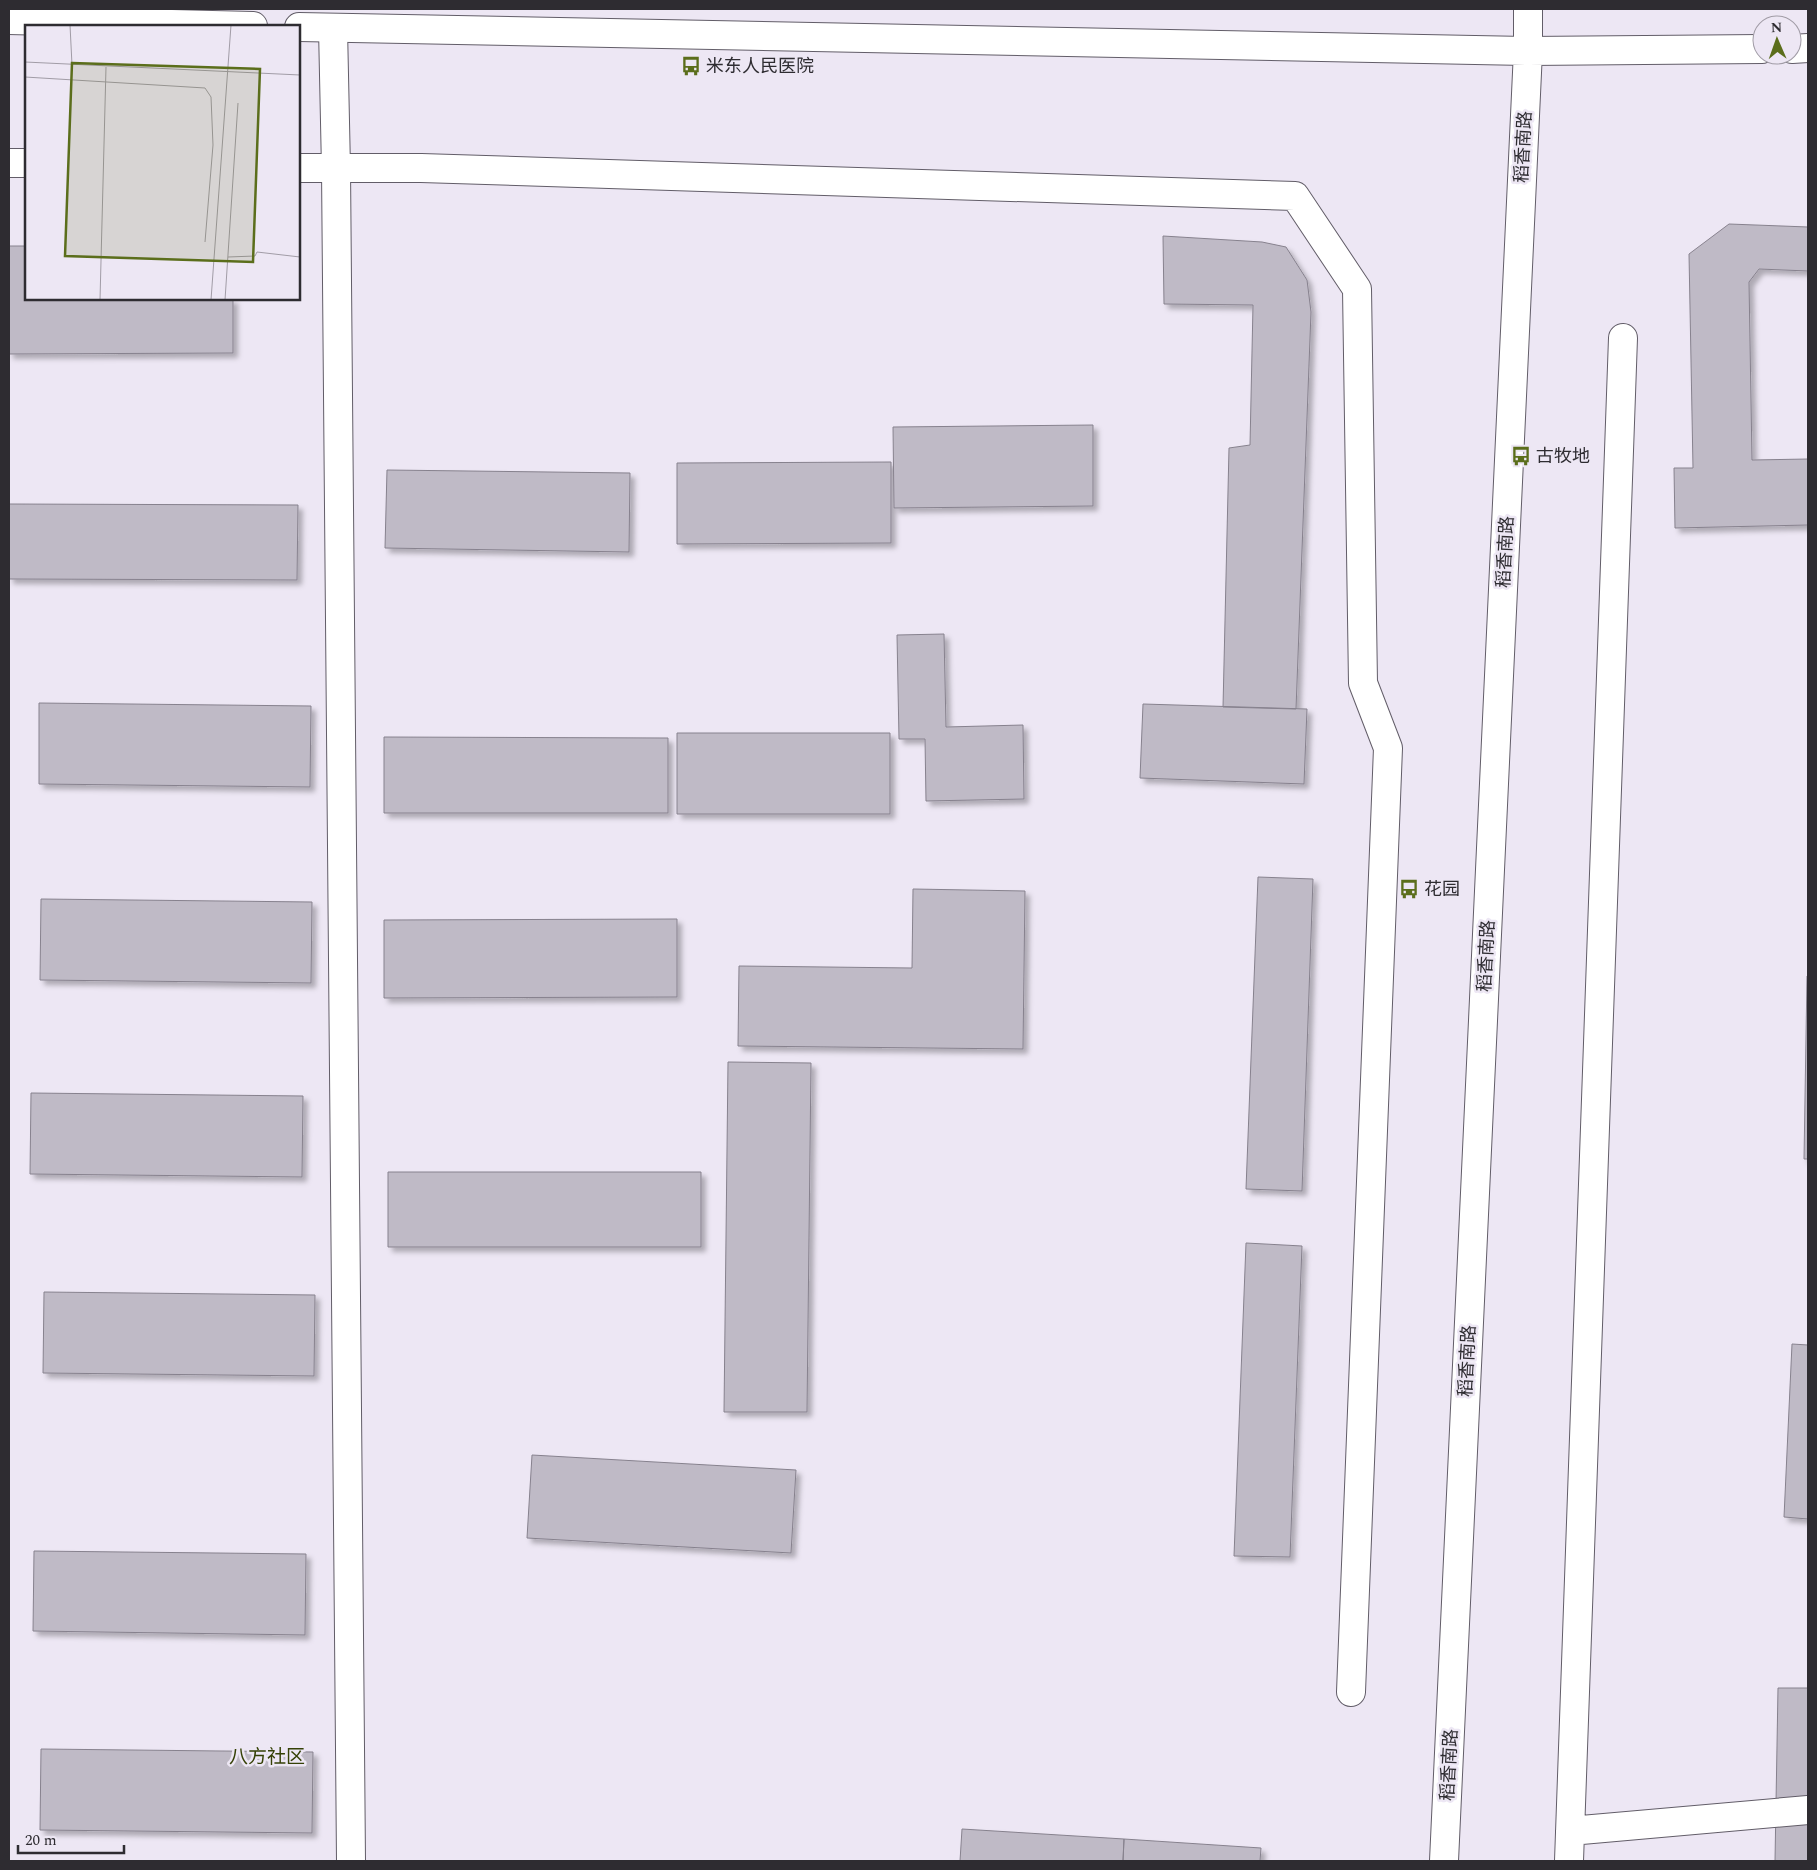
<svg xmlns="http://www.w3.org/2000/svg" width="1817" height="1870" font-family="Spectral,'Noto Sans SC',serif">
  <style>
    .building { fill: #bfbac6; stroke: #87828e; filter: url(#shadow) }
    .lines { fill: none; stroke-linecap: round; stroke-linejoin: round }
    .minor-casing { stroke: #625d68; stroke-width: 30 }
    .secondary-casing { stroke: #625d68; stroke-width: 30 }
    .minor { stroke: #fff; stroke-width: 28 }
    .secondary { stroke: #fff; stroke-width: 28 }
    .labels { text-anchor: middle; stroke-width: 5; stroke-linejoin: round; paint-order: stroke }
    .poi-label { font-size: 18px; fill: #2e2c31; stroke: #ede7f4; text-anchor: start }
    .street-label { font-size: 18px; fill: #2e2c31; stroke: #ede7f4 }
    .neighbourhood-label { font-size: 19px; fill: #354106; stroke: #ede7f4 }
    .inset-road { fill: none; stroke: #a19ca6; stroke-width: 1 }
    .view { fill: #5b6e1b; fill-opacity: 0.15; stroke: #5b6e1b; stroke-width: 2.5 }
    .inset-edge { fill: none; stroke: #2e2c31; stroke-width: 2.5 }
  </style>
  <defs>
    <filter id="shadow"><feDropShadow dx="4.5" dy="4.5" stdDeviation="2.5" flood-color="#0004"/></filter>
  </defs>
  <rect width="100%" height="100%" fill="#ede7f4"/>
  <path class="building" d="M1729,224L1808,227V271L1759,269L1749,282L1752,460L1808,459V525L1675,528L1674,468H1693L1689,254Z
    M1163,236L1262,242L1286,247L1307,280L1311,312L1296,709L1223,707L1229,448L1250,445L1253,305L1164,304Z
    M9,246H26V299H233V353L9,354Z
    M1093,425V506L894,508L893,427Z
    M891,462V543L677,544V463Z
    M387,470L630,473L629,552L385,548Z
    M9,504L298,505L297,580L9,579Z
    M944,634L946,727L1023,725L1024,799L926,801L925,739H899L897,635Z
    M39,703L311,706L310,787L39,784Z
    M1143,704L1307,709L1304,784L1140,778Z
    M677,733H890V814H677Z
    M384,737L668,738V813H384Z
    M1258,877L1313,879L1302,1191L1246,1189Z
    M913,889L1025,891L1023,1049L738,1046L739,966L912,968Z
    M41,899L312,902L311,983L40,980Z
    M677,919V997L384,998V920Z
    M1807,976H1808V1159H1804Z
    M728,1062L811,1063L807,1412H724Z
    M31,1093L303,1096L302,1177L30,1174Z
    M388,1172H701V1247H388Z
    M1246,1243L1302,1246L1290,1557L1234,1556Z
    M44,1292L315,1295L314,1376L43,1373Z
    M1792,1344L1808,1345V1519L1784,1517Z
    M532,1455L796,1470L791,1553L527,1538Z
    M34,1551L306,1554L305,1635L33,1631Z
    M1778,1688H1808V1861H1775Z
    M41,1749L313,1752L312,1833L40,1830Z
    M962,1829L1124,1839L1123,1861H960Z
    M1124,1839L1261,1848L1260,1861H1123Z"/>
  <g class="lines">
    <defs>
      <path id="minor" d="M333,28L336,169L351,1861
        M9,163H26
        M299,168H421L1295,196L1357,289L1363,683L1388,748L1351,1692
        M1570,1831L1808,1810
        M1569,1861L1623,338"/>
      <path id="secondary" d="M9,20L253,26
        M299,27L1528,51L1762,49
        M1792,49L1808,48
        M1444,1861L1528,51V9"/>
    </defs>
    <use href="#minor" class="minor-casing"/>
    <use href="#secondary" class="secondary-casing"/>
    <use href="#minor" class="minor"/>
    <use href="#secondary" class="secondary"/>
  </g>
  <defs>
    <symbol id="bus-bare" viewBox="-9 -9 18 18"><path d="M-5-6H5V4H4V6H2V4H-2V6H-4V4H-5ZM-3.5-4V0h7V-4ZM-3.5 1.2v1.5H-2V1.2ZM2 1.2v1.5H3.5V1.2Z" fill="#5b6e1b" stroke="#ede7f4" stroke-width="2.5" paint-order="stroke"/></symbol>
  </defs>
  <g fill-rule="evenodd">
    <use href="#bus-bare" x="677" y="52" width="28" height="28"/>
    <use href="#bus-bare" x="1507" y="442" width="28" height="28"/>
    <use href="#bus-bare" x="1395" y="875" width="28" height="28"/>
  </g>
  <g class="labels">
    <g class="poi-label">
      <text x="706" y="72">米东人民医院</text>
      <text x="1536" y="462">古牧地</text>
      <text x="1424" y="895">花园</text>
    </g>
    <g class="street-label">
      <text transform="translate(1523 147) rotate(-87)" y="6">稻香南路</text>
      <text transform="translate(1505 552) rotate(-87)" y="6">稻香南路</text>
      <text transform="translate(1486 956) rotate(-87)" y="6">稻香南路</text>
      <text transform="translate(1467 1361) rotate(-87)" y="6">稻香南路</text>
      <text transform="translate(1449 1765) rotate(-87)" y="6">稻香南路</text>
    </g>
    <g class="neighbourhood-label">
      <text x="267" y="1763">八方社区</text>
    </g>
  </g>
  <g transform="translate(25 25)">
    <rect width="275" height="275" fill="#ede7f4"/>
    <path class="inset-road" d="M45,0L47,40M0,37L275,50M0,52L180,63L186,72L188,120L180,217M203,232L230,231L232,227L275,232M75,275L81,42M186,275L206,0M200,275L213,78"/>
    <path class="view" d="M47,38L235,44L228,237L40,231Z"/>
    <rect width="275" height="275" class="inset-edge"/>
  </g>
  <rect width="1817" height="1870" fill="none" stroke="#2e2c31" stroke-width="20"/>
  <g transform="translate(1777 40) rotate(358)"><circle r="24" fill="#ede7f4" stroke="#a19ca6"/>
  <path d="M0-4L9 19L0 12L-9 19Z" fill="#5b6e1b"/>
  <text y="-8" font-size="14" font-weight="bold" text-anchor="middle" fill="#2e2c31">N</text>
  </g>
  <path d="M18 1845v8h106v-8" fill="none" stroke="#2e2c31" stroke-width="2.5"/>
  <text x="25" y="1845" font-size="15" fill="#2e2c31" stroke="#ede7f4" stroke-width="4" paint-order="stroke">20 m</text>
</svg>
